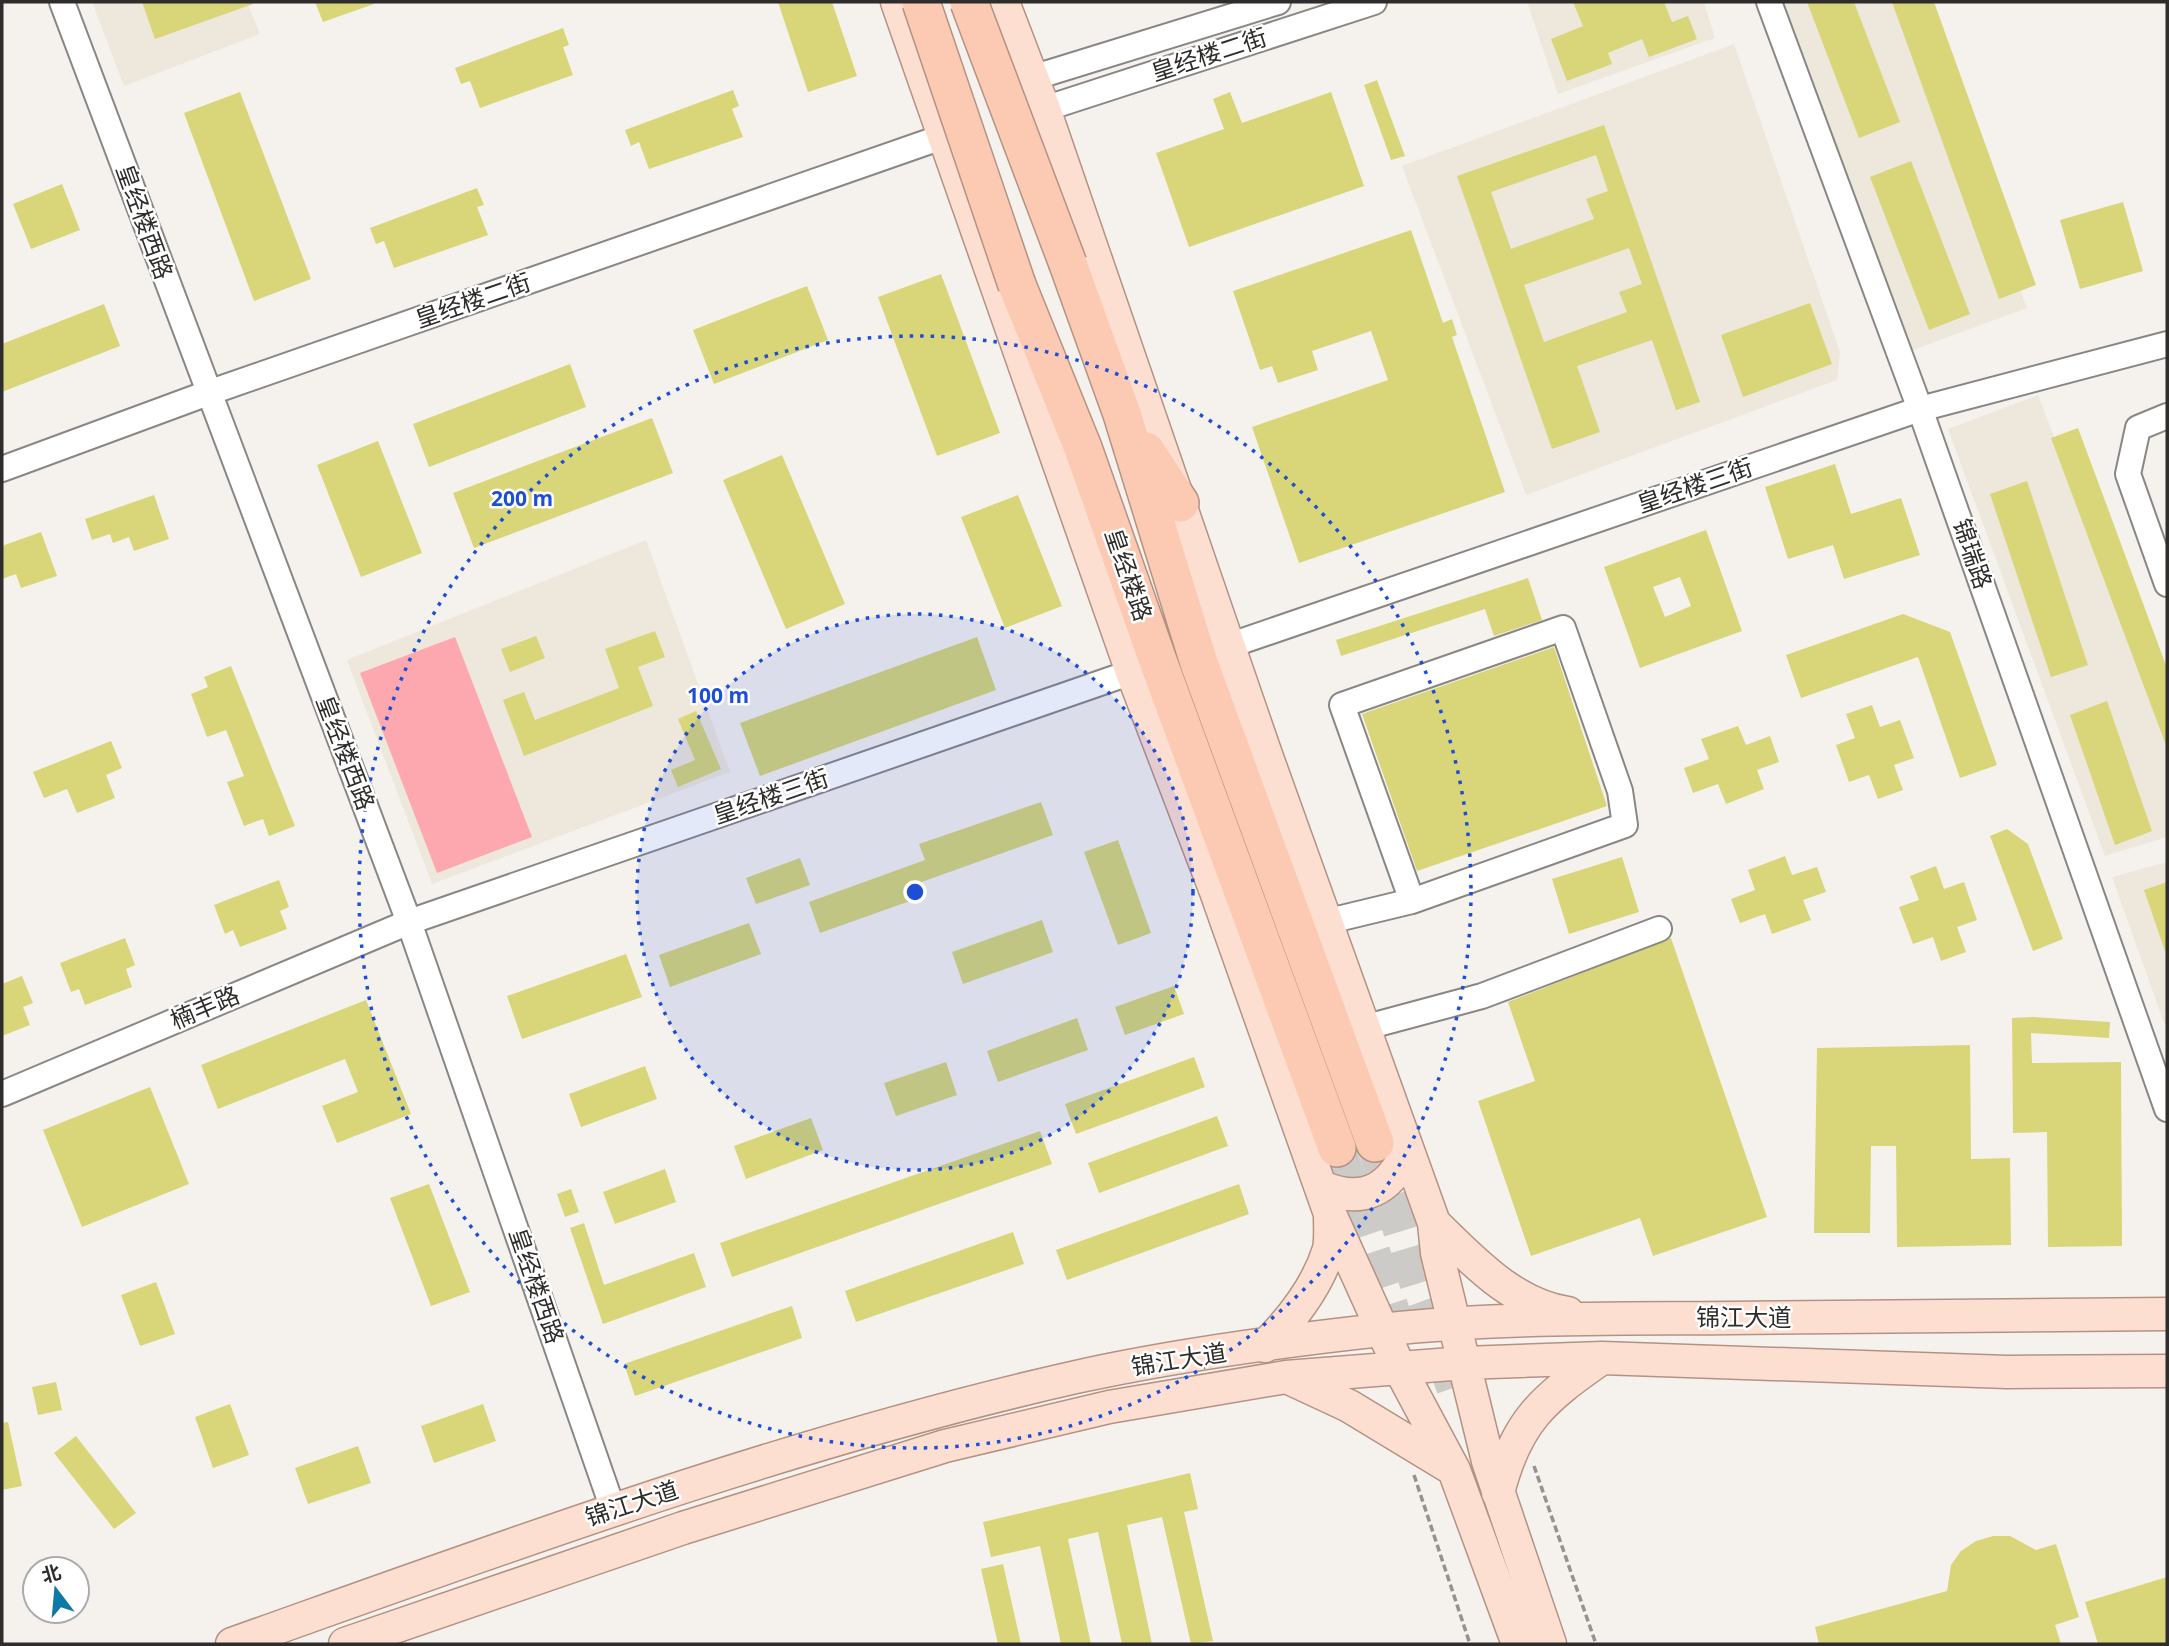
<svg xmlns="http://www.w3.org/2000/svg" width="2169" height="1646" font-family="'Open Sans','Noto Sans SC',sans-serif">
  <style>
    .built { fill: #eee7dc }
    .green { fill: #fca8ae }
    .building { fill: #d8d679; fill-rule: evenodd }
    .lines { fill: none; stroke-linecap: round; stroke-linejoin: round }
    .highway-tunnel { stroke: #cdcbc7; stroke-width: 37; stroke-dasharray: 37 18; stroke-linecap: butt }
    .minor-casing { stroke: #898784; stroke-width: 28 }
    .major-casing { stroke: #b49283; stroke-width: 35 }
    .highway-casing { stroke: #b49283; stroke-width: 40 }
    .path { stroke: #959390; stroke-width: 3.5; stroke-dasharray: 7 3.5; stroke-linecap: butt }
    .minor { stroke: #fff; stroke-width: 24 }
    .major { stroke: #fddfd1; stroke-width: 32 }
    .highway { stroke: #fcc9b2; stroke-width: 37 }
    .highway-bridge-casing { stroke: #b49283; stroke-width: 40; stroke-linecap: butt }
    .highway-bridge { stroke: #fcc9b2; stroke-width: 37 }
    .ring { fill: none; stroke: #1d4ed8; stroke-width: 3.5; stroke-dasharray: 3.5 7 }
    .labels { text-anchor: middle; stroke-width: 5; stroke-linejoin: round; paint-order: stroke }
    .street-label { font-size: 24px; fill: #2e2d2b; stroke: #fff }
    .centre { fill: #1d4ed8; stroke: #fff; stroke-width: 3.5 }
    .ring-label { font-size: 21px; text-anchor: middle; font-weight: bold; fill: #1d4ed8; stroke: #fff; stroke-width: 5; stroke-linejoin: round; paint-order: stroke }
  </style>
  <rect width="100%" height="100%" fill="#f5f2ee"/>
  <path class="built" d="M92,2H247L260,34L124,86Z
    M1527,2H1704L1715,38L1558,94Z
    M1782,2H1909L2027,308L1913,350Z
    M1734,44L1840,352L1837,380L1526,495L1402,166Z
    M2038,395L2167,731V837L2105,856L1948,429Z
    M646,540L730,772L432,884L347,660Z
    M2167,862V1023H2164L2112,877Z"/>
  <path class="green" d="M455,637L532,837L437,873L360,673Z"/>
  <path class="building" d="M142,2H252L253,4L155,39Z
    M315,2H374V4L323,22Z
    M778,2H832L857,76L808,92Z
    M1573,2H1664L1672,22L1688,16L1697,39L1649,57L1642,39L1608,53L1612,64L1567,81L1551,39L1583,26Z
    M1807,2H1854L1900,122L1859,138Z
    M1892,2H1934L2036,285L1999,299Z
    M563,28L569,45L563,47L573,75L480,108L470,81L461,84L455,68Z
    M1377,80L1405,156L1391,160L1364,85Z
    M733,90L739,106L732,109L743,137L649,169L639,142L631,146L625,130Z
    M240,92L311,279L254,301L184,113Z
    M1230,92L1242,123L1331,92L1364,186L1189,247L1156,153L1224,129L1213,99Z
    M1604,125L1700,402L1676,410L1652,340L1577,366L1600,432L1552,449L1457,176ZM1596,155L1608,191L1586,199L1594,219L1511,249L1491,192ZM1629,248L1642,284L1619,292L1627,312L1544,342L1524,285Z
    M1911,161L1970,314L1929,330L1870,177Z
    M62,184L80,230L31,249L13,204Z
    M477,188L484,205L477,207L488,235L394,268L384,241L376,244L370,228Z
    M2123,202L2143,271L2080,289L2060,220Z
    M1411,230L1443,323L1452,319L1457,335L1452,337L1505,492L1299,563L1252,427L1388,380L1371,331L1312,351L1318,370L1278,383L1272,366L1260,370L1233,291Z
    M941,274L1000,433L937,456L878,297Z
    M807,286L828,340L714,384L693,330Z
    M1810,303L1832,364L1743,397L1721,335Z
    M104,304L120,346L2,392V344Z
    M570,364L586,407L429,467L413,424Z
    M652,418L673,473L474,548L453,493Z
    M2078,428L2167,668V748L2051,438Z
    M378,441L422,553L361,577L317,465Z
    M782,455L845,604L786,629L723,480Z
    M1835,464L1851,514L1901,498L1920,555L1844,579L1833,545L1788,559L1765,487Z
    M2027,481L2088,665L2051,677L1990,494Z
    M154,495L169,539L134,551L129,537L113,543L110,534L92,540L85,519Z
    M1018,495L1062,606L1005,628L961,517Z
    M1706,530L1742,631L1640,668L1604,567ZM1680,577L1691,606L1665,617L1653,587Z
    M41,532L57,576L21,588L16,574L2,579V546Z
    M1528,578L1542,620L1494,636L1485,609L1341,656L1336,640Z
    M1903,614L1950,632L1997,765L1960,778L1918,657L1801,698L1786,655Z
    M655,631L665,657L638,667L653,706L524,756L503,700L524,692L535,720L619,688L605,649Z
    M536,636L545,658L510,672L501,649Z
    M977,637L996,690L760,776L740,723Z
    M1554,647L1607,806L1417,871L1362,714Z
    M231,666L295,826L269,836L263,819L244,826L227,782L244,776L226,730L207,737L191,694L208,687L204,677Z
    M2107,701L2152,831L2115,845L2070,715Z
    M1872,705L1880,727L1900,720L1914,758L1894,765L1903,790L1878,799L1869,775L1849,782L1836,745L1855,738L1846,714Z
    M696,711L721,769L678,787L671,770L695,760L678,719Z
    M1738,726L1746,745L1770,736L1779,762L1757,770L1764,789L1726,804L1718,784L1693,793L1684,768L1709,759L1701,739Z
    M111,741L122,768L106,775L115,798L77,813L67,789L44,798L33,772Z
    M1041,802L1053,835L905,888L910,901L820,933L809,902L925,860L919,844Z
    M2007,829L2028,844L2063,939L2033,951L1990,836Z
    M1118,840L1151,933L1118,945L1084,852Z
    M1785,856L1792,875L1817,867L1826,892L1803,900L1811,920L1772,934L1765,914L1740,923L1731,899L1755,890L1748,870Z
    M1622,857L1639,912L1569,934L1552,879Z
    M800,858L810,885L756,904L746,878Z
    M1936,866L1944,889L1964,882L1977,920L1957,927L1966,952L1941,961L1933,937L1913,944L1899,907L1919,900L1910,876Z
    M279,880L289,907L280,911L287,929L240,947L233,930L225,934L214,905Z
    M2167,882V950L2165,951L2144,890Z
    M1042,920L1053,952L963,984L952,952Z
    M749,923L761,954L670,987L659,955Z
    M125,938L135,965L126,969L132,987L85,1005L79,989L71,992L60,963Z
    M1671,938L1767,1217L1653,1256L1640,1218L1531,1256L1478,1101L1535,1081L1508,1002Z
    M626,954L642,997L522,1039L507,996Z
    M22,976L33,1003L23,1007L30,1025L2,1036V984Z
    M1174,986L1184,1014L1125,1035L1115,1007Z
    M366,1000L411,1114L337,1143L322,1106L358,1092L345,1059L218,1109L201,1065Z
    M2033,1017L2110,1022L2109,1038L2031,1033L2032,1063L2121,1062L2122,1246L2048,1247L2047,1132L2013,1133L2012,1018Z
    M1077,1018L1088,1050L998,1082L987,1051Z
    M1970,1045L1971,1159L2010,1158L2011,1245L1897,1247L1896,1146H1871L1870,1233H1814L1817,1048Z
    M1194,1057L1205,1087L1076,1134L1065,1104Z
    M946,1062L957,1095L896,1116L884,1083Z
    M645,1066L657,1099L581,1127L569,1094Z
    M150,1087L189,1184L82,1227L43,1130Z
    M1217,1116L1228,1146L1099,1193L1088,1163Z
    M811,1118L823,1150L746,1179L734,1146Z
    M1040,1131L1052,1164L732,1277L720,1243Z
    M665,1169L676,1202L615,1224L603,1192Z
    M429,1184L470,1292L431,1306L390,1198Z
    M1239,1184L1249,1214L1067,1280L1056,1250Z
    M571,1189L579,1212L565,1217L557,1194Z
    M584,1223L604,1285L694,1253L706,1287L603,1324L570,1228Z
    M1013,1232L1024,1264L856,1322L845,1291Z
    M156,1282L175,1334L140,1346L121,1295Z
    M792,1306L802,1338L635,1396L624,1364Z
    M56,1382L62,1410L38,1415L32,1387Z
    M230,1404L249,1455L213,1468L195,1417Z
    M483,1404L496,1441L434,1463L421,1426Z
    M8,1422L22,1486L2,1490V1423Z
    M76,1436L136,1513L114,1529L54,1453Z
    M358,1446L371,1483L308,1504L295,1468Z
    M1190,1473L1198,1509L1184,1512L1213,1641L1191,1644L1162,1517L1127,1525L1152,1644H1122L1098,1532L1068,1539L1091,1644H1061L1040,1546L991,1557L983,1522Z
    M1993,1536H2010L2036,1550L2056,1544L2079,1617L2055,1625L2061,1644H1819L1815,1627L1947,1591L1951,1565L1961,1551L1976,1541Z
    M1003,1564L1021,1644H998L981,1569Z
    M2167,1577V1644H2098L2085,1602Z"/>
  <g class="lines">
    <path class="highway-tunnel" d="M1375,1143L1421,1293L1458,1396
      M1337,1148L1403,1347"/>
    <defs>
      <path id="minor" d="M62,2L409,922L613,1509
        M1769,2L1920,409L2167,1109
        M1032,78L1278,2
        M1044,109L1374,2
        M2167,416L2138,428L2128,474L2167,584
        M2,469L208,393L945,136
        M1228,646L1920,409L2167,344
        M1325,922L1412,901L1625,825L1620,791L1563,628L1342,705L1412,901
        M1363,1028L1482,996L1659,929
        M2,1094L409,922L1132,672"/>
      <path id="major" d="M897,2L1132,672L1215,889L1330,1214L1400,1369L1454,1470L1518,1644
        M1003,2L1044,109L1264,749L1434,1223L1437,1253L1488,1461L1550,1644
        M1322,1187C1362,1204 1389,1191 1407,1152
        M1434,1223C1472,1260 1513,1305 1568,1313
        M1265,1346C1291,1320 1318,1285 1329,1249C1331,1239 1330,1226 1330,1215
        M1291,1379L1349,1406L1453,1469
        M1498,1493C1516,1421 1543,1399 1602,1358
        M232,1644C510,1545 788,1442 1076,1377C1176,1355 1280,1341 1381,1330C1496,1317 1613,1319 1729,1318C1875,1317 2021,1316 2167,1314
        M345,1644L683,1528L945,1446L1109,1407L1286,1377L1464,1363L1602,1358L2007,1372L2167,1371"/>
      <path id="highway" d="M1068,264L1122,414L1199,663L1375,1143
        M1017,285L1083,448L1157,658L1337,1148
        M1146,451L1180,503"/>
    </defs>
    <use href="#minor" class="minor-casing"/>
    <use href="#major" class="major-casing"/>
    <use href="#highway" class="highway-casing"/>
    <path class="path" d="M1534,1466L1596,1644
      M1414,1475L1470,1644"/>
    <use href="#minor" class="minor"/>
    <use href="#major" class="major"/>
    <use href="#highway" class="highway"/>
    <defs>
      <path id="highway-bridge" d="M921,2L1017,285
        M969,2L1068,264"/>
    </defs>
    <use href="#highway-bridge" class="highway-bridge-casing"/>
    <use href="#highway-bridge" class="highway-bridge"/>
  </g>
  <circle cx="915" cy="892" r="278" fill="#1d4ed8" fill-opacity=".12"/>
  <g class="ring">
    <circle cx="915" cy="892" r="278"/>
    <circle cx="915" cy="892" r="556"/>
  </g>
  <g class="labels">
    <g class="street-label">
      <text transform="translate(1209 55) rotate(-18)" y="8">皇经楼二街</text>
      <text transform="translate(144 222) rotate(70)" y="8">皇经楼西路</text>
      <text transform="translate(473 301) rotate(-19)" y="8">皇经楼二街</text>
      <text transform="translate(1695 486) rotate(-19)" y="8">皇经楼三街</text>
      <text transform="translate(1972 554) rotate(71)" y="8">锦瑞路</text>
      <text transform="translate(1128 575) rotate(71)" y="8">皇经楼路</text>
      <text transform="translate(345 753) rotate(69)" y="8">皇经楼西路</text>
      <text transform="translate(771 797) rotate(-19)" y="8">皇经楼三街</text>
      <text transform="translate(205 1008) rotate(-23)" y="8">楠丰路</text>
      <text transform="translate(536 1286) rotate(71)" y="8">皇经楼西路</text>
      <text x="1744" y="1326">锦江大道</text>
      <text transform="translate(1179 1360) rotate(-9)" y="8">锦江大道</text>
      <text transform="translate(632 1504) rotate(-18)" y="8">锦江大道</text>
    </g>
  </g>
  <circle cx="915" cy="892" r="10" class="centre"/>
  <g class="ring-label">
    <text x="522" y="506">200 m</text>
    <text x="718" y="703">100 m</text>
  </g>
  <rect width="2169" height="1646" fill="none" stroke="#2e2d2b" stroke-width="7"/>
  <g transform="translate(56 1590) rotate(344)"><circle r="33" fill="#ffffff" stroke="#ababaa" stroke-width="2"/>
  <path d="M0-5L12 26L0 18L-12 26Z" fill="#0c7aa4"/>
  <text y="-10" font-size="19" font-weight="bold" text-anchor="middle" fill="#2e2d2b">北</text>
  </g>
</svg>
